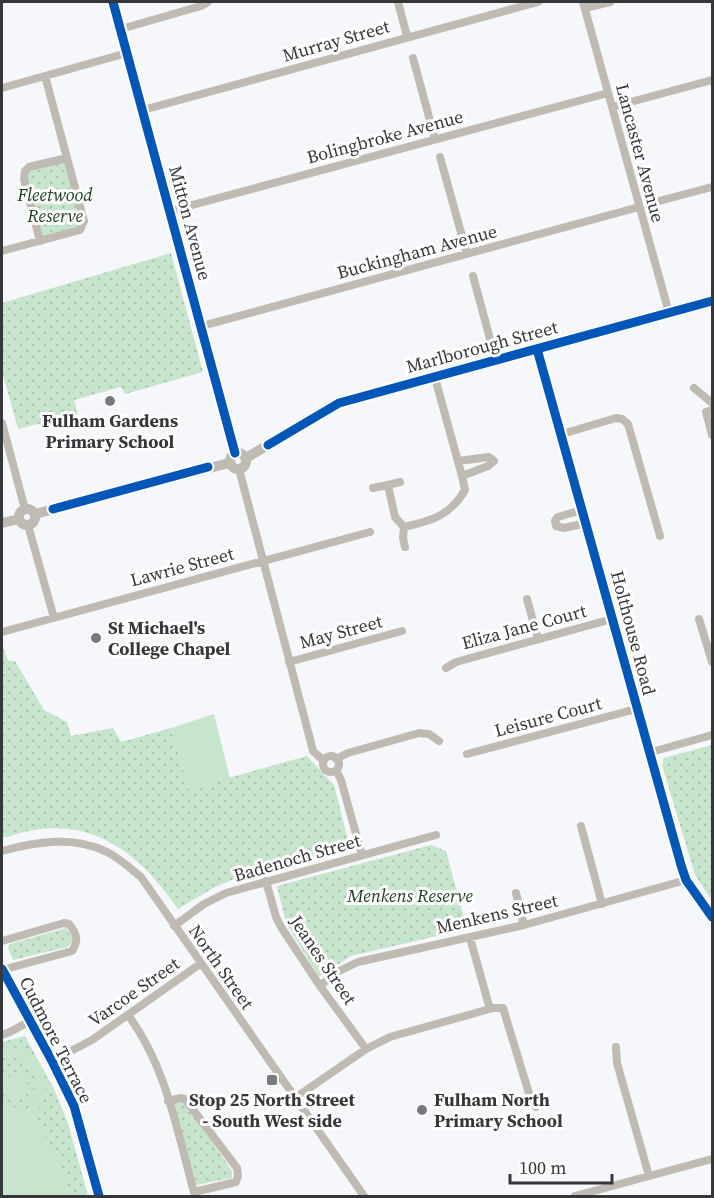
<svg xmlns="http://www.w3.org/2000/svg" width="714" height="1198" font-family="'Source Serif 4',serif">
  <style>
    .grass { fill: url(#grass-dots) }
    .garden { fill: #c7e5cd }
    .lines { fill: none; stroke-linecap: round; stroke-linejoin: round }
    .minor { stroke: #bfbbb3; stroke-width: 8 }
    .tertiary { stroke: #bfbbb3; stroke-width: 10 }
    .cycleway-casing { stroke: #fff; stroke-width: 13 }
    .cycleway { stroke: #0057b8; stroke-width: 9 }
    .poi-dot { fill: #787a7d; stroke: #fff; stroke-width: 2 }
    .labels { text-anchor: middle; stroke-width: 6; stroke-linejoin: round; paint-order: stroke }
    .street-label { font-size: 18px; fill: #35373a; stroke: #fff }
    .park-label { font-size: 18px; font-style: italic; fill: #193c20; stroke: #fff }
    .poi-label { font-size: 18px; font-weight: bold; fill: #35373a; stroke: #fff }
  </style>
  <defs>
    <pattern id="grass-dots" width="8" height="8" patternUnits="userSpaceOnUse" patternTransform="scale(1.5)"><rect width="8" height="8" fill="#c7e5cd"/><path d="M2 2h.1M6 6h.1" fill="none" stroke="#acc5b1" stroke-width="1.8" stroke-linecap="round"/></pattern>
  </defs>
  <rect width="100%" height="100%" fill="#f5f7fa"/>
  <path class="grass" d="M65,160L82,220L78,228L41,239L26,172Z
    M171,253L203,372L125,394L121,387L74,400L78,414L18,429L2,371V303Z
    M2,644L8,661H15L44,710L67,722L71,736L113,728L121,742L171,728L189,789L307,756L334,785L349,844L347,848L234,879L213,888L178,909C143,858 99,819 33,830C22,832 12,836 2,838Z
    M712,745V901L695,875L662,765L664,758Z
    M431,845L446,851L467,929L351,956L319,977L286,923L277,886Z
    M66,928L74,939L67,947L13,960L8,948L10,944Z
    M25,1036L54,1089L68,1123L88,1196H2V1042Z
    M180,1102L187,1105L232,1171V1178L196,1185L174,1103Z"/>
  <path class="garden" d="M214,714L230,778L189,789L171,728Z
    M2,1047C44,1043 60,1090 31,1117C49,1141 67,1166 70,1196H2V1104L10,1105L24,1112C48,1091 34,1054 2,1056Z
    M26,1072L29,1082L18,1086H32L33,1090L14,1103L8,1094V1088L2,1090V1079Z"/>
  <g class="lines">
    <path class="minor" d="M113,2L235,453
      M398,2L407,36
      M583,2L669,313
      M585,8L610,2
      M121,29L201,6L208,2
      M413,58L435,139
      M2,88L127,53
      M612,107L712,80
      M143,110L538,2
      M440,157L467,254
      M659,201L712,187
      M170,211L608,93
      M40,241L24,179L25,171L29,167L67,158
      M2,251L80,230L84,221L45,76
      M473,276L496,361
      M202,326L639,207
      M537,349L681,865L686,880L712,917
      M694,388L712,403
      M712,410L706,412L712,435
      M2,423L25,509
      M562,434L616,418L622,419L628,424L660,536
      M458,461L489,457L494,461L488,466L462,476
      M239,469L311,743L313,751L324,761
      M388,485L400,482
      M373,488L388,485L395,517L404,527C431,521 450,516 465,490L462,476L435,378
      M582,510L558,517L555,521L556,526L564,528L586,523
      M28,525L54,618
      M404,527L403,538L405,547
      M527,599L538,639
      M699,619L712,662
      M2,632L370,532
      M289,662L402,631
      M446,668L456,662L612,619
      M648,753L712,735
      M467,754L636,709
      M323 764a8 8 0 1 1 16 0a8 8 0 1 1-16 0Z
      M336,759L348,753L419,733L429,734L439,741
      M336,770L341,780L362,855
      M581,826L602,904
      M2,851C35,842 74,835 107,852C119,858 130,868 141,877L364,1196
      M266,881L276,917L281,927L320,986L366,1049
      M516,893L524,925
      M174,926L204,904L226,893L436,835
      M470,938L490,1009
      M2,941L64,923L69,924C77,934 79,940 72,951L2,970
      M320,986L337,972L358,962L524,925L686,880
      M128,1015C167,1067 178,1135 195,1196
      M2,1035L10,1032L30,1021
      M616,1047L617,1063L649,1176
      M52,1061L92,1040L200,964
      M295,1098L366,1049L390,1037L493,1008H503L531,1100L536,1107
      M168,1101L181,1098L185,1099L237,1168L238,1176L236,1182L194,1192
      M575,1196L712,1159"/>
    <path class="tertiary" d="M230 461a8 8 0 1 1 16 0a8 8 0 1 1-16 0Z
      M246,458L339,403L712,301
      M19 517a8 8 0 1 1 16 0a8 8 0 1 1-16 0Z
      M35,514L229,463
      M2,523L19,519
      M2,969L52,1061L74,1106L99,1196"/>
    <defs>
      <path id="cycleway" d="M113,2L235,453
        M537,349L681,865L686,880L712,917
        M268,445L339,403L712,301
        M53,509L208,467
        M2,969L52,1061L74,1106L99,1196"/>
    </defs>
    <use href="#cycleway" class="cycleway-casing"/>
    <use href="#cycleway" class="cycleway"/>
  </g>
  <g class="poi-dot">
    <circle cx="110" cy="401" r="6"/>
    <circle cx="96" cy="638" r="6"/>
    <rect x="266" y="1074" width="12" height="12" rx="3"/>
    <circle cx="422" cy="1110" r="6"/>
  </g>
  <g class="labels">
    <g class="street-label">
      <text transform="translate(336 41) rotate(-16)" y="6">Murray Street</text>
      <text transform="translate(385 137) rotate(-15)" y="6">Bolingbroke Avenue</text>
      <text transform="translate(640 153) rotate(75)" y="6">Lancaster Avenue</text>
      <text transform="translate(190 223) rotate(75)" y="6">Mitton Avenue</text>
      <text transform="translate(417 252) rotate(-15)" y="6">Buckingham Avenue</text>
      <text transform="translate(482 347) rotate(-15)" y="6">Marlborough Street</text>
      <text transform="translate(182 567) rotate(-15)" y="6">Lawrie Street</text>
      <text transform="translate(524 627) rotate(-15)" y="6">Eliza Jane Court</text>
      <text transform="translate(341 632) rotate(-15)" y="6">May Street</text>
      <text transform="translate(633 633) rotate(75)" y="6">Holthouse Road</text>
      <text transform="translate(548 717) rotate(-15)" y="6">Leisure Court</text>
      <text transform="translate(297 858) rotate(-16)" y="6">Badenoch Street</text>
      <text transform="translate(497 914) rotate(-13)" y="6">Menkens Street</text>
      <text transform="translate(323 960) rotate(56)" y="6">Jeanes Street</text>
      <text transform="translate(221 967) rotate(55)" y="6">North Street</text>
      <text transform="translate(134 992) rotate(-35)" y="6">Varcoe Street</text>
      <text transform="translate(56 1040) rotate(63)" y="6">Cudmore Terrace</text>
    </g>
    <g class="park-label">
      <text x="55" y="201">Fleetwood<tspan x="55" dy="21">Reserve</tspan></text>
      <text x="410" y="902">Menkens Reserve</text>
    </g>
    <g class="poi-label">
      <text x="110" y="427">Fulham Gardens<tspan x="110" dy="21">Primary School</tspan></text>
      <text x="108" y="634" text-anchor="start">St Michael's<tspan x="108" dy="21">College Chapel</tspan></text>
      <text x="272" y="1106">Stop 25 North Street<tspan x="272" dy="21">- South West side</tspan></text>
      <text x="434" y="1106" text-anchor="start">Fulham North<tspan x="434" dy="21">Primary School</tspan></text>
    </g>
  </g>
  <rect width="714" height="1198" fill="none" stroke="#35373a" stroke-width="6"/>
  <path d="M510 1174v9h102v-9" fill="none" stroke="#35373a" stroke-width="3"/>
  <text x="519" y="1174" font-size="18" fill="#35373a" stroke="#ffffff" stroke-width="4.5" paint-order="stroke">100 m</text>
</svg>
